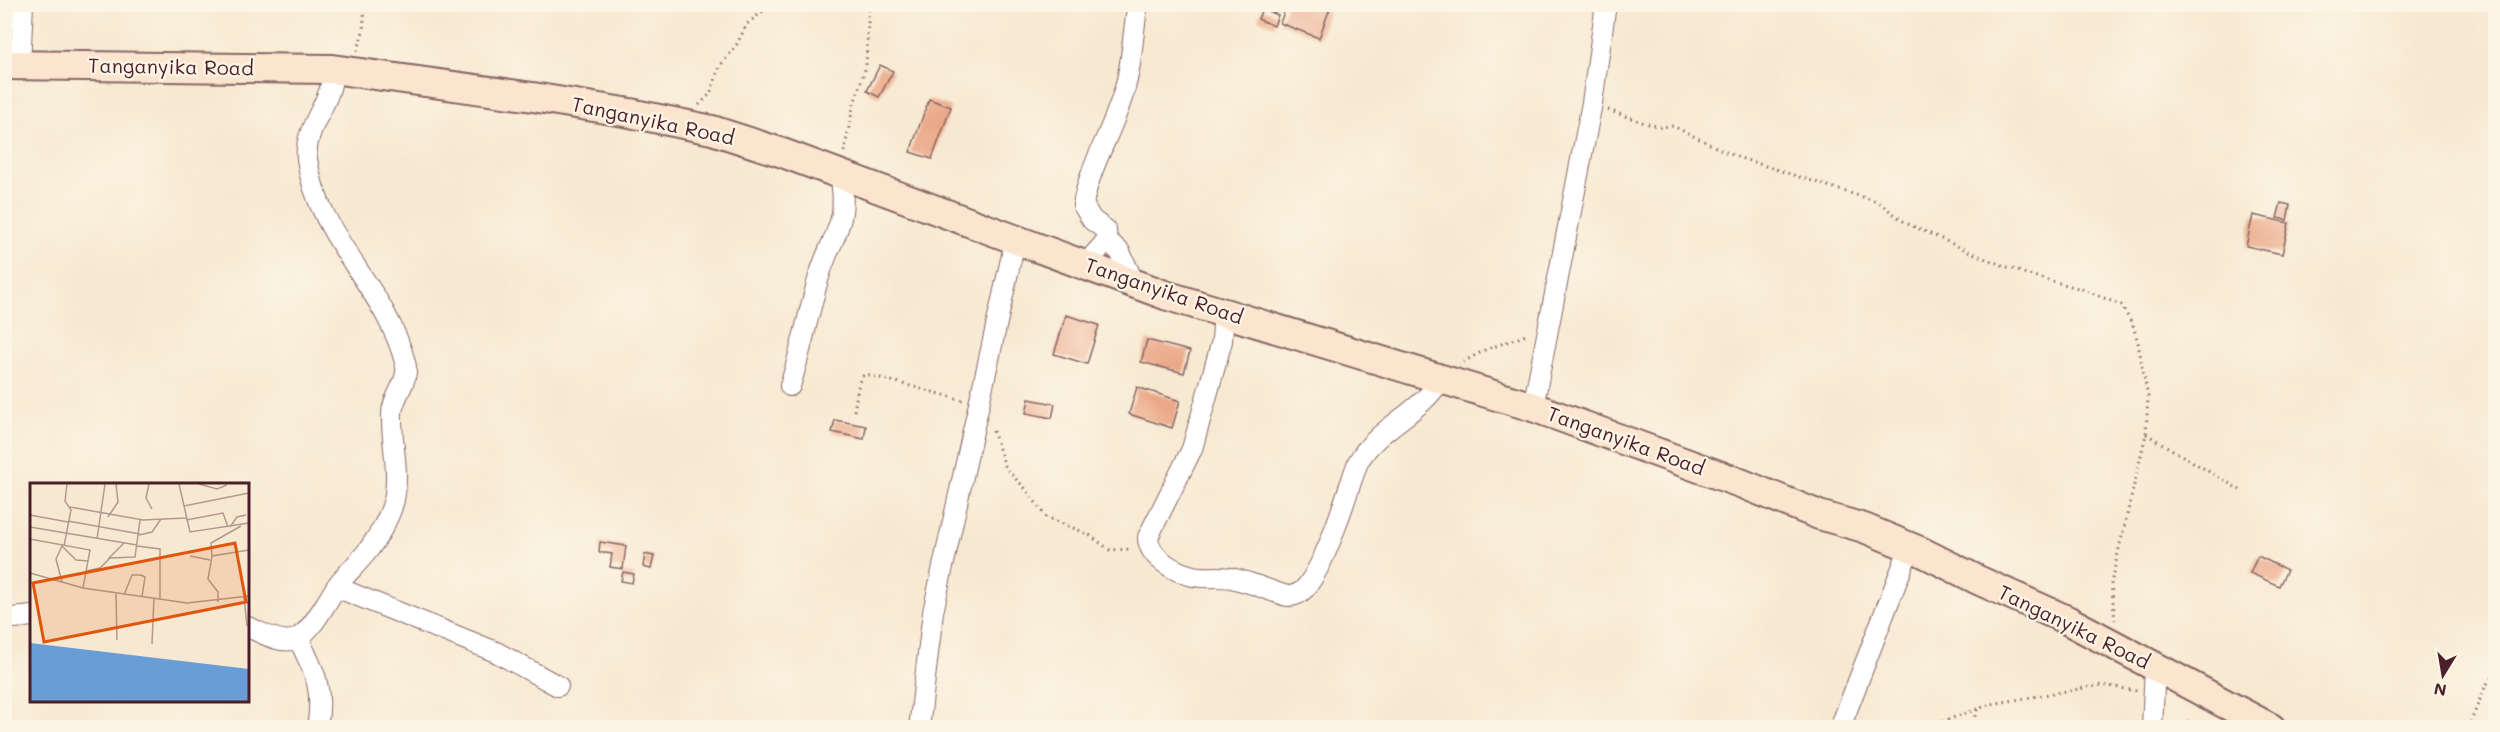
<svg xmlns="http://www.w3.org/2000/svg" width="2500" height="732" font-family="Mali,sans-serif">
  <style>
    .building { fill: #eba888 }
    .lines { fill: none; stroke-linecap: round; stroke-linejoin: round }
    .street-casing { stroke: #876665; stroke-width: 22 }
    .secondary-casing { stroke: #876665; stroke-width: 32 }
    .path { stroke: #876665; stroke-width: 3; stroke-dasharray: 1.5 4.5; stroke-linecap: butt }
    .street { stroke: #fff; stroke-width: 20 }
    .secondary { stroke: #fbe5cf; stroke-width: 28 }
    .labels { text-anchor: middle; stroke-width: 4.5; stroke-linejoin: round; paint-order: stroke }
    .street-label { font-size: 20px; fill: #4a1f2b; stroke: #fcf5e5 }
    .inset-road { fill: none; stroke: #b2988f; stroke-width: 1.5 }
    .view { fill: #e0560e; fill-opacity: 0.15; stroke: #e0560e; stroke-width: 3 }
    .inset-edge { fill: none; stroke: #4a1f2b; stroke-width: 3 }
  </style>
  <rect width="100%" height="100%" fill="#fcf5e5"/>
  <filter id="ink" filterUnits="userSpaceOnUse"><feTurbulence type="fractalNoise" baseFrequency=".0167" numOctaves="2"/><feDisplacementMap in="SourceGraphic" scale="12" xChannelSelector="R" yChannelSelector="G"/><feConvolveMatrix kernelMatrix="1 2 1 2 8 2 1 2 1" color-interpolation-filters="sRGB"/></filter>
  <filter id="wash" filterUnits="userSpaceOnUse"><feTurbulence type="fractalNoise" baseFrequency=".008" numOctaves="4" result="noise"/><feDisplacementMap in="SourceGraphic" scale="24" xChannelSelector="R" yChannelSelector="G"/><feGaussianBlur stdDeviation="1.35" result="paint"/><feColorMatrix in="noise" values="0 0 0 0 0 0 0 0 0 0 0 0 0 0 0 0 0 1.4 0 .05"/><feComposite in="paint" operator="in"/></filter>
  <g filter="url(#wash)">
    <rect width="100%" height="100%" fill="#f7e9d1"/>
    <g id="blocks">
      <path class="building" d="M1287,4H1322L1330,8L1319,38L1280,23Z
        M1262,9L1278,15L1274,26L1258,19Z
        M880,65L893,71L879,97L867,91Z
        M929,99L951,107L932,159L910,152Z
        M2281,203L2290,205L2287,220L2277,218Z
        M2253,215L2289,223L2282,254L2246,246Z
        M1066,315L1099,325L1087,364L1054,354Z
        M1147,340L1190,351L1184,373L1141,362Z
        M1137,387L1180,401L1172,428L1129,414Z
        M1029,399L1055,404L1052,418L1026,413Z
        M835,420L866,426L864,439L832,432Z
        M600,542L626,546L623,569L610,567L612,554L599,552Z
        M645,554L654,556L651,569L643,567Z
        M2258,556L2287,570L2279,586L2250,573Z
        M623,572L634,574L632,583L621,581Z
        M2188,721L2200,728H2184Z"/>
    </g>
  </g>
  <g filter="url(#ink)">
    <use href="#blocks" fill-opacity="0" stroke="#876665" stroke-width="1.5"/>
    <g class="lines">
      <defs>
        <path id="street" d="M20,65L23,4
          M1107,240L1120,252L1134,283
          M1086,264L1107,240L1106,230L1092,220L1083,205C1090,164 1113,131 1124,91C1133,63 1132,34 1138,4
          M1224,311L1222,341L1192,449L1148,537C1148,557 1175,572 1193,576C1207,579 1221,575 1235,579C1253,583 1270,591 1287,596C1296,596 1301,593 1307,586C1329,557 1345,497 1358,462C1378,426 1422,414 1442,377
          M790,386C801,351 808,315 818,280C831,233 850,228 840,174
          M1533,407L1592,103L1606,4
          M336,587L496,652L558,686
          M4,619L32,616
          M248,627C260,632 281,645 295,639C312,633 328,598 339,583C349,571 360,561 369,549C379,535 390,516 394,500C400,472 391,442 392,414C392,396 411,381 405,362C385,286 318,239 307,159C303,125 335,102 332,69
          M298,638C315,672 324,688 317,728
          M919,728L933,612L1015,241
          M1840,728L1910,547
          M2152,728L2155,666"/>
        <path id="secondary" d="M4,65L332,69L533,97L630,113L712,130L780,152L1165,295L1533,407L1743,484L1819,515L1864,528L1922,552L1978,580L2067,620L2271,728"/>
      </defs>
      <use href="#street" class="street-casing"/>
      <use href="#secondary" class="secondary-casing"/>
      <path class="path" d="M358,51L363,31L365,4
        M699,105L710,94L720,66L736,46L747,24L772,4
        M1608,110L1645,123L1660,127L1673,126L1734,156L1878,202L1906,223L1986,259L2029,275L2082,289L2121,305L2133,325L2138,343L2148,397L2146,434L2111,583L2115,620
        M844,152L853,107L866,66L869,4
        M1463,362L1485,350L1529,334
        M854,411L859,382L863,376L869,375L963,400
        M993,431L1006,469L1026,489L1046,517L1088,534L1110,550L1131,549
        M2146,434L2240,490
        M1925,728L1991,704L2102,685L2137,691
        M1971,728L1978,707
        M2468,728L2486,685L2496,673"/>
      <use href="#street" class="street"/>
      <use href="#secondary" class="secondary"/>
    </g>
  </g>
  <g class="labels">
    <g class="street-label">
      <text transform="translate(171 67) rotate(1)" y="7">Tanganyika Road</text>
      <text transform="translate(653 121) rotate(12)" y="7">Tanganyika Road</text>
      <text transform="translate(1164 291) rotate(19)" y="7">Tanganyika Road</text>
      <text transform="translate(1626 441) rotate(20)" y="7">Tanganyika Road</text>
      <text transform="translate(2074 627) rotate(26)" y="7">Tanganyika Road</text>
    </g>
  </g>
  <g transform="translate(30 483)">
    <rect width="219" height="219" fill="#f7e9d1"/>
    <path d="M0,160L219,186V218H0Z" fill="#689ed5"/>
    <path class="inset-road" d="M119,1L116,15L122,26M149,1L160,49L219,40M169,1L187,6L197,2M154,23L219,10M40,24L113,37L156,35M0,32L38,39M78,34L88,19L86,1M156,37L193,30L198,44M38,38L110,51M0,44L107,62M200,44L207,34L216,32M109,52L122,49L131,36M0,56L60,67L53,105M67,56L75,1M32,63L46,77L58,78M34,63L41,27L35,18L37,1M107,63L130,66V116M160,73L180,77M182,73L181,60L211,43M78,76L94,60M56,88L70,85L80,75L105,74L110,37M0,90L53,105L157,120L219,113M32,99L26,76L32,63M86,111L87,157M94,112L102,92H111L115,94L112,114M214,114L217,143M188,119V109L178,96L182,73L219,67M122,161L124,115"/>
    <path class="view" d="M205,60L216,119L14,159L3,100Z"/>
    <rect width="219" height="219" class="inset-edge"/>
  </g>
  <rect width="2500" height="732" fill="none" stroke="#fcf5e5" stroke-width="24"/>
  <g transform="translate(2443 675) rotate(191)" stroke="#fcf5e5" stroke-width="4.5" paint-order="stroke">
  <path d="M0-4.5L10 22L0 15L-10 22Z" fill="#4a1f2b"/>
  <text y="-9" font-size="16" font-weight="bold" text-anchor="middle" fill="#4a1f2b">N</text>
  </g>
</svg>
